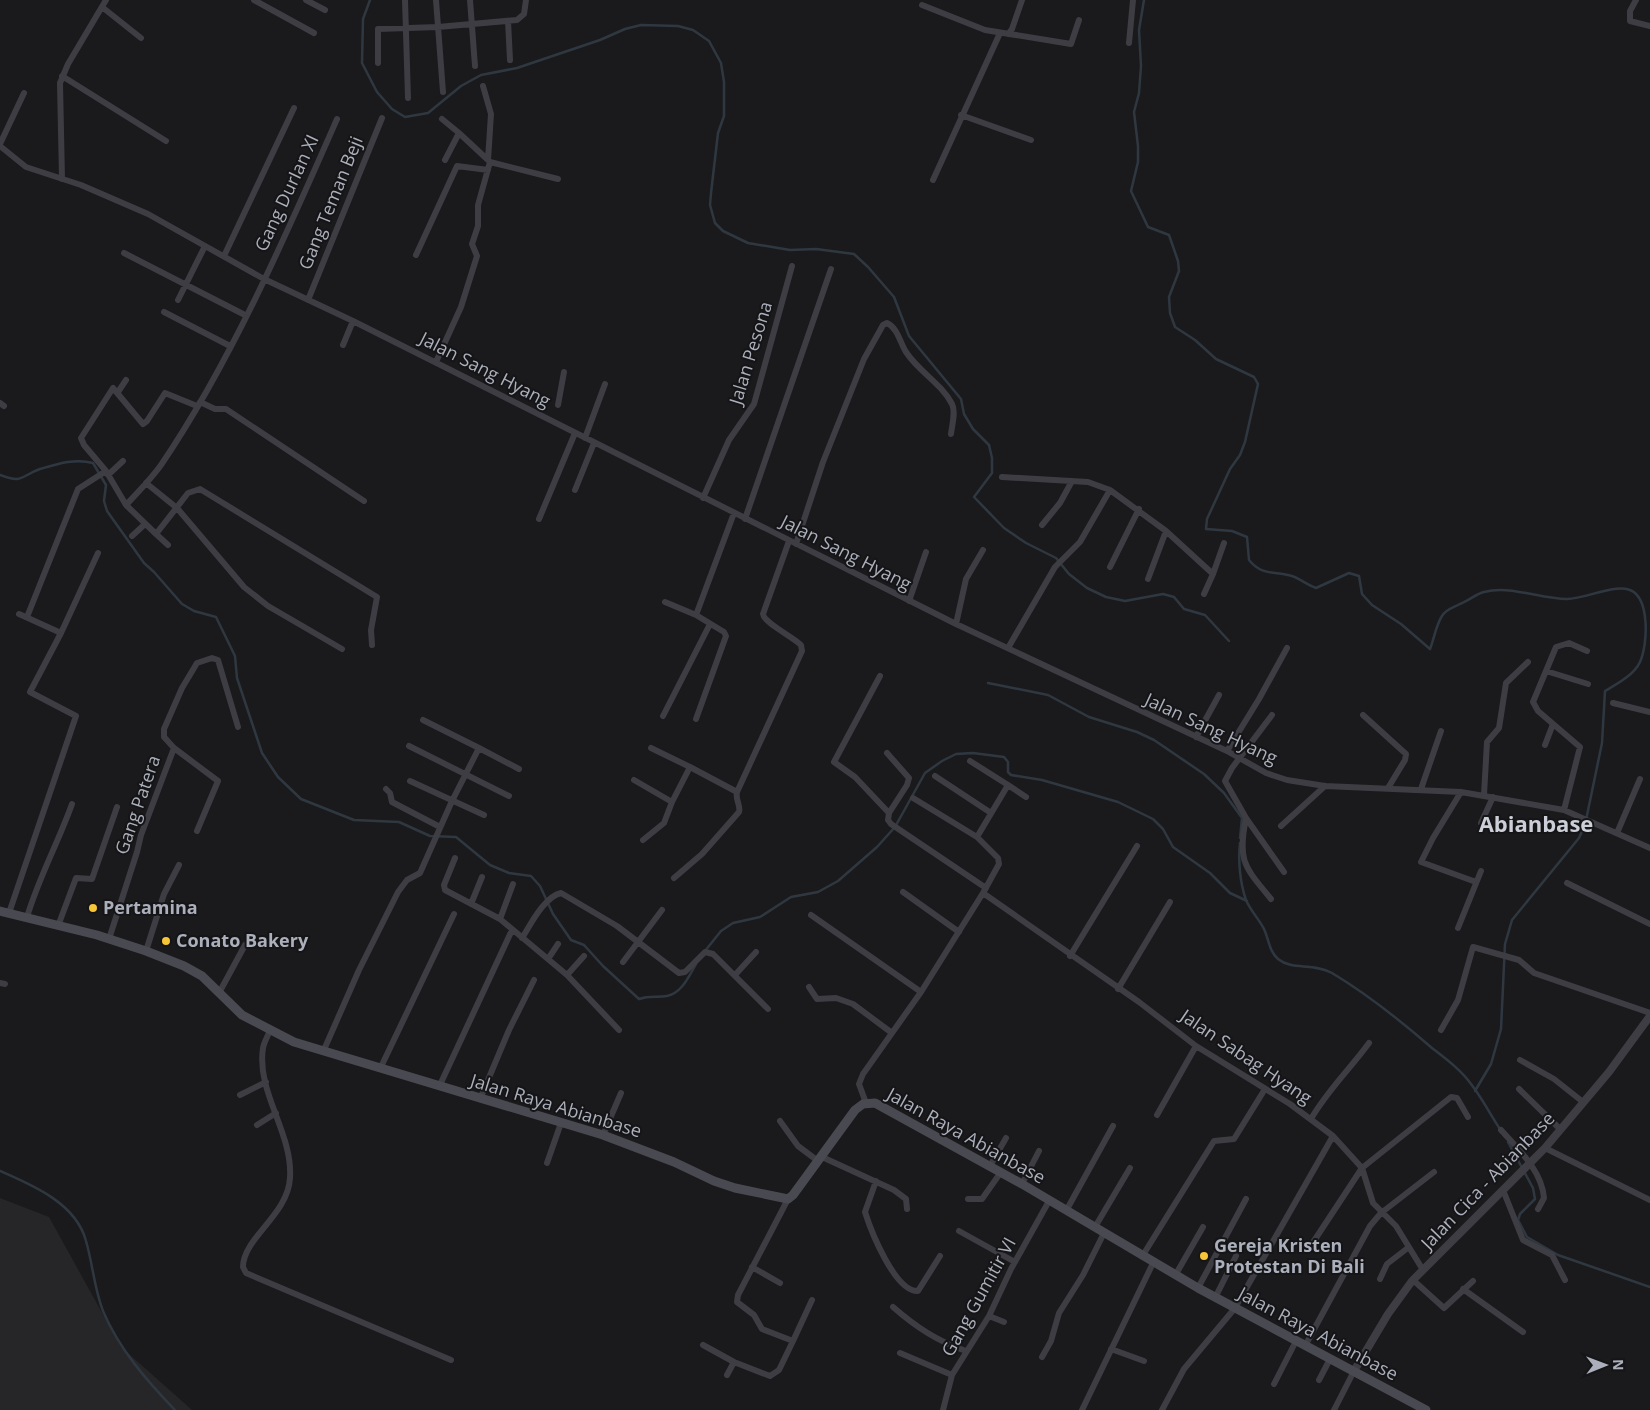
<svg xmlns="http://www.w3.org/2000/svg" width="1650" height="1410" font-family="'Open Sans',sans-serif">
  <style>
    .built { fill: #262629 }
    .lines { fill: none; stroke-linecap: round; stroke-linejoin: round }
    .stream { stroke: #2f3841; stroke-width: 2.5 }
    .minor { stroke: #3d3d43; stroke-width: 6 }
    .tertiary { stroke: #3d3d43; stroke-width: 8 }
    .secondary { stroke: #494a51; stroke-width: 9 }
    .poi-dot { fill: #f7c638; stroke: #151517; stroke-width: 2 }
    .labels { text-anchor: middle; stroke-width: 4; stroke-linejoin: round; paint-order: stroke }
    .street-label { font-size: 18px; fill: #acb0bc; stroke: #151517 }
    .poi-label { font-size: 18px; font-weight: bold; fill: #acb0bc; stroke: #151517; text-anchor: start }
    .district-label { font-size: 22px; font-weight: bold; fill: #cdcfd8; stroke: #151517 }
  </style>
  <rect width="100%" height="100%" fill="#1a1a1c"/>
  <path class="built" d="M0,1198L49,1217L121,1347L192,1410H0Z"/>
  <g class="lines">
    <path class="stream" d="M370,0L363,19L362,63L377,92L392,109L405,117L428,113L461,86L481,75L517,68L600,40L625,29L641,25L678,26L693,30L709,41L721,63L724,82V116L718,133L711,193L710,205L715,223L723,231L748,243L790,250L816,249L854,254L868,267L894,297L909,336L961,399L964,414L973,429L989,445L992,458V473L974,497L1004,528L1026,543L1056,558L1069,574L1087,588L1106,597L1125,601L1163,594L1174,597L1184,609L1205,615L1229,641
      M1144,0L1139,30L1141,66L1139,93L1134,112L1138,146V162L1131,191L1148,227L1169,235L1178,261L1179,271L1169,297L1170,313L1175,327L1195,340L1216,359L1254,377L1258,384L1245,442L1240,455L1230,469L1207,519L1206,529L1232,531L1247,537L1249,560C1262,576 1274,571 1292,576C1297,577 1307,585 1316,588L1349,573L1359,576L1362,594L1372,605L1401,624L1430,649C1434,639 1436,625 1442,616C1446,609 1453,608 1460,604C1468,601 1476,594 1484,592C1511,585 1540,599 1567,599C1586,599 1612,584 1630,590C1650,598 1648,644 1640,662C1634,675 1617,684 1605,691L1602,743L1585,825L1579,838L1512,920L1505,944L1501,1029L1491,1064L1475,1091
      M0,475C24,484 20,476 40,469C57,464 75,458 93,463L106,485L104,501L107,511L144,563L154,572L182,604L194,611L216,617L235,656L237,678L262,753L278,777L301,799L354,820L399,822L430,836L456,837L490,865L509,873L531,876L540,886L553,914L571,940L584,945L603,966L639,999C651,995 657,998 667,996C682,993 689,976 696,964
      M988,683L1048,695L1089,717L1137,732L1154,740L1204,774L1224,793L1242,818L1240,838
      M1240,843C1238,861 1240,883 1246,900C1250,910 1259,919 1264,929C1269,940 1269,951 1278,959C1293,971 1311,962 1332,973C1367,994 1401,1021 1432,1048C1446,1059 1461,1070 1471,1084C1482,1098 1490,1114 1500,1129
      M705,951L721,931L733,923L760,917L791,897L818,892L838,881L877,847L895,827L925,773L942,761L956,754L973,753L1004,757L1008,762V772L1011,775L1042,780L1118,802L1153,819L1163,829L1173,847L1210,873L1230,893L1247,901
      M1508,1142L1533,1188L1535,1199L1520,1214L1518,1220L1527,1237L1558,1255L1650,1287
      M0,1171C32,1185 76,1203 86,1241C93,1265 94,1288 103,1311C119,1349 147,1381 175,1410"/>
    <path class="minor" d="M254,0L314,33
      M306,0L325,10
      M405,0L408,98
      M436,0L443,92
      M470,0L475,66
      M1636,0L1630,11V21L1650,26
      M922,5L985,30L1071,44L1079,20
      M102,7L141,38
      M508,21L510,60
      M1008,34L1012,29L1022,0
      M1129,43L1133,0
      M378,63V29L438,27L517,20L524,14L526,0
      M62,76L166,141
      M961,115L1031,140
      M442,119L459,133
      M0,144L24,93
      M0,146L26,167L81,185L148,214L264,279L353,321L956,624L1227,751L1266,773L1287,780L1325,786L1461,792L1564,810L1650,848
      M445,160L459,133L488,160
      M490,162L558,179
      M62,179L60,83L68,64L106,0
      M933,180L1000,33
      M124,253L243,314
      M416,255L457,166L488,170
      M224,256L294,108
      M178,300L205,246
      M308,300L382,118
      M164,312L230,346
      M343,345L353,321
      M436,362L461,307L477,256L472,244L478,226V205L490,162L488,160L491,114L483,86
      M118,392L126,380
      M200,402L215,409H226L364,501
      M0,403L4,406
      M558,405L564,372
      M197,406L165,393L147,421L143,424L113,388L81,438L84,445L106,471L126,505C138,492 151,479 161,465C231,362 287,233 337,119
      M585,438L605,384
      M108,475L123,461
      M1002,477L1088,482L1110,490
      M146,483L177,508L244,587L268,606L342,649
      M575,490L594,443
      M703,498L729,440L754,404L792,266
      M126,505L156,534L188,493L200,489L377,597L371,630L372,645
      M539,519L575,433
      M745,519L831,269
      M1042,525L1060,503L1072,481
      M156,534L168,545
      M132,536L145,524
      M796,544L823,462L864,359L883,325L887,323C898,328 900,343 906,352C919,372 941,383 952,404C956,412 952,425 951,434
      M1110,567L1139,509
      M1213,574L1224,543
      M1148,579L1166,531
      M909,601L926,552
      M665,602L696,615
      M19,614L61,633
      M27,617L78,489L106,471
      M956,624L966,579L983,550
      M1008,648L1055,567L1080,542L1110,490L1166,531L1213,574L1204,594
      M1546,671L1588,684
      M880,676L834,762L855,777L889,813L888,820L891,824L986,888
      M1613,703L1650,712
      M1363,715L1406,754L1405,760L1388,788
      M663,716L710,624
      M696,719L726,636L724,632L696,615L734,513
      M423,720L479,748
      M1196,737L1219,695
      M1545,745L1553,724
      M409,746L509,796
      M174,748L218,781L197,831
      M651,748L690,767
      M1227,751L1259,699L1287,648
      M887,753L909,778L907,785L889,813
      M970,761L1008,785L977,837
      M935,776L991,813
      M634,780L672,802L690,767L737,792L802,651L801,645C792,636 764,623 763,614L789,541
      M410,781L484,815
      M1008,785L1026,797
      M386,789L390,793L392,802L440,827
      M1421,789L1441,731
      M1461,792L1433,838L1421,862L1476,882
      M1484,795L1487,742L1499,728L1506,683L1528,662
      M1564,810L1580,747L1538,711L1533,702L1556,647L1569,643L1587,651
      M1246,818L1284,872
      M1481,823L1493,797
      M1281,826L1325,786
      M1617,833L1640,779
      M643,840L664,823L672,802
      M455,858L444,885L445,890L500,919L567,975L619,1030
      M674,878L702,854L739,812C741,805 735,800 737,792
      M1567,883L1650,924
      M903,892L959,932
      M983,893L1139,1002L1196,1046L1290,1104L1333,1136L1362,1168L1373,1203L1396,1226L1423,1270
      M1271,899C1245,867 1237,862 1246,818L1225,781L1232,768L1272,715
      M471,904L482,877
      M9,913L76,716L30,692L61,633L98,553
      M811,915L921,992
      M27,917C39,877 58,843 72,804
      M500,919L513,884
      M58,926L76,878L92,879L117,807
      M1458,928L1481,871
      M522,938C531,924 544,897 561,893L617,926L679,973L685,972L705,952L713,954L768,1009
      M109,939L137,852L141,835L174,748L164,737V729L182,688L197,663L212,658L218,660L238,727
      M146,951L164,894L179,865
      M1070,956L1137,846
      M548,959L558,944
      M623,962L662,910
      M567,975L584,956
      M735,975L756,952
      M0,983L5,984
      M809,987L817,999L836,998L853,1004L892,1033
      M1118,989L1170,902
      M219,993L245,945
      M270,1030C268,1036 264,1042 263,1048C256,1092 293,1133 290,1178C288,1215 243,1238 243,1267L246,1273L451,1360
      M1441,1030L1458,1000L1473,947L1519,960L1534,973L1650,1013
      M323,1052L359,970L398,892L407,880L420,873L452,801L479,748L519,769
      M1520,1060L1554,1079L1583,1102
      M380,1069L454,914
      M439,1087L512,930
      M1519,1089L1560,1129
      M240,1095L266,1082
      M480,1099L509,1030L534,980
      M866,1103L859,1084L863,1074L921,992L983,893L999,864L998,858L977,837L913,798
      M1157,1115L1196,1046
      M1311,1119C1327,1091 1350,1069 1369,1043
      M780,1121L798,1146L818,1161
      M257,1125L276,1113
      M1501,1130C1519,1150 1542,1171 1544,1198L1538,1209
      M603,1135L621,1093
      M1545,1148L1650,1200
      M822,1157L894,1190L906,1199L907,1209
      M547,1163L561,1123
      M990,1166L1006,1138
      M876,1181L865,1212C871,1231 895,1292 918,1291L940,1256
      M1022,1184L1039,1151
      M1503,1190L1523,1240L1552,1255L1565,1280
      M788,1199L738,1295L737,1302L754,1315L762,1329L793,1341L812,1300
      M968,1199H982L1001,1172
      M1066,1211L1113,1126
      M1095,1227L1130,1168
      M959,1231L1015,1262
      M1308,1250L1362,1168L1451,1097L1457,1098L1468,1117
      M1143,1255L1214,1141L1234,1139L1265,1089
      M752,1267L780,1283
      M1176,1274L1203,1227
      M1380,1279L1387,1264L1409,1247
      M1413,1280L1444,1308L1473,1281
      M1198,1288L1246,1199
      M1463,1289L1523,1332
      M1215,1298L1236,1256
      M893,1307C916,1327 937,1341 966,1351
      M989,1316L1004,1322
      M703,1345L734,1362L770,1376L779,1370L793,1341
      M1305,1346L1370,1226L1381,1213L1434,1172
      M1111,1349L1144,1361
      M900,1353L952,1375
      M1042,1357L1051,1341L1059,1313L1083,1275L1104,1233
      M727,1375L734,1362
      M1319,1380L1330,1359
      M1274,1384L1296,1341
      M943,1410L952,1375L989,1316L1011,1269L1049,1201
      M1082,1410L1154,1261
      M1162,1410L1184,1369L1235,1308L1333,1136
      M1334,1410L1354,1371"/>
    <path class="tertiary" d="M1354,1371L1388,1314L1412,1281L1545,1148L1609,1072L1650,1016"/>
    <path class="secondary" d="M0,911L97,935L146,951L184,966L202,976L242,1015L294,1042L603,1135L674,1162L714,1181L735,1188L788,1199L793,1195L855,1110L863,1104L875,1103L1022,1184L1198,1288L1426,1410"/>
  </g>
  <g class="poi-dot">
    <circle cx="93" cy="908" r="5"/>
    <circle cx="166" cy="941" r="5"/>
    <circle cx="1204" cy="1256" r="5"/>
  </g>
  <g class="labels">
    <g class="street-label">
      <text transform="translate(287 193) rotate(-65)" y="6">Gang DurIan XI</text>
      <text transform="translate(331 203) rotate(-68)" y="6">Gang Teman Beji</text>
      <text transform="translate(751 353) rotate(-73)" y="6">Jalan Pesona</text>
      <text transform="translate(485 370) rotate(27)" y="6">Jalan Sang Hyang</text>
      <text transform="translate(846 553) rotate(27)" y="6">Jalan Sang Hyang</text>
      <text transform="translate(1211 729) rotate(25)" y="6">Jalan Sang Hyang</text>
      <text transform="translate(138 805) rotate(-71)" y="6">Gang Patera</text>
      <text transform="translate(1246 1057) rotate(34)" y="6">Jalan Sabag Hyang</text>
      <text transform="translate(556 1106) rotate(17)" y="6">Jalan Raya Abianbase</text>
      <text transform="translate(966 1136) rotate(29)" y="6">Jalan Raya Abianbase</text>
      <text transform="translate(1488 1181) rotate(-46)" y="6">Jalan Cica - Abianbase</text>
      <text transform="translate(979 1297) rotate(-61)" y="6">Gang Gumitir VI</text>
      <text transform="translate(1318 1334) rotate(28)" y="6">Jalan Raya Abianbase</text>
    </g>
    <g class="poi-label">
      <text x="103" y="914">Pertamina</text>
      <text x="176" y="947">Conato Bakery</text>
      <text x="1214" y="1252">Gereja Kristen<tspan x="1214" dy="21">Protestan Di Bali</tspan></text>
    </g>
    <g class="district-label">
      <text x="1536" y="832">Abianbase</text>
    </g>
  </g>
  <g transform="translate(1605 1365) rotate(89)" stroke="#151517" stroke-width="4" paint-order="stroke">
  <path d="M0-4L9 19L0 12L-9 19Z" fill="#acb0bc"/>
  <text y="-8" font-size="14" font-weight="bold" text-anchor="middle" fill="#acb0bc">N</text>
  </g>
</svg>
